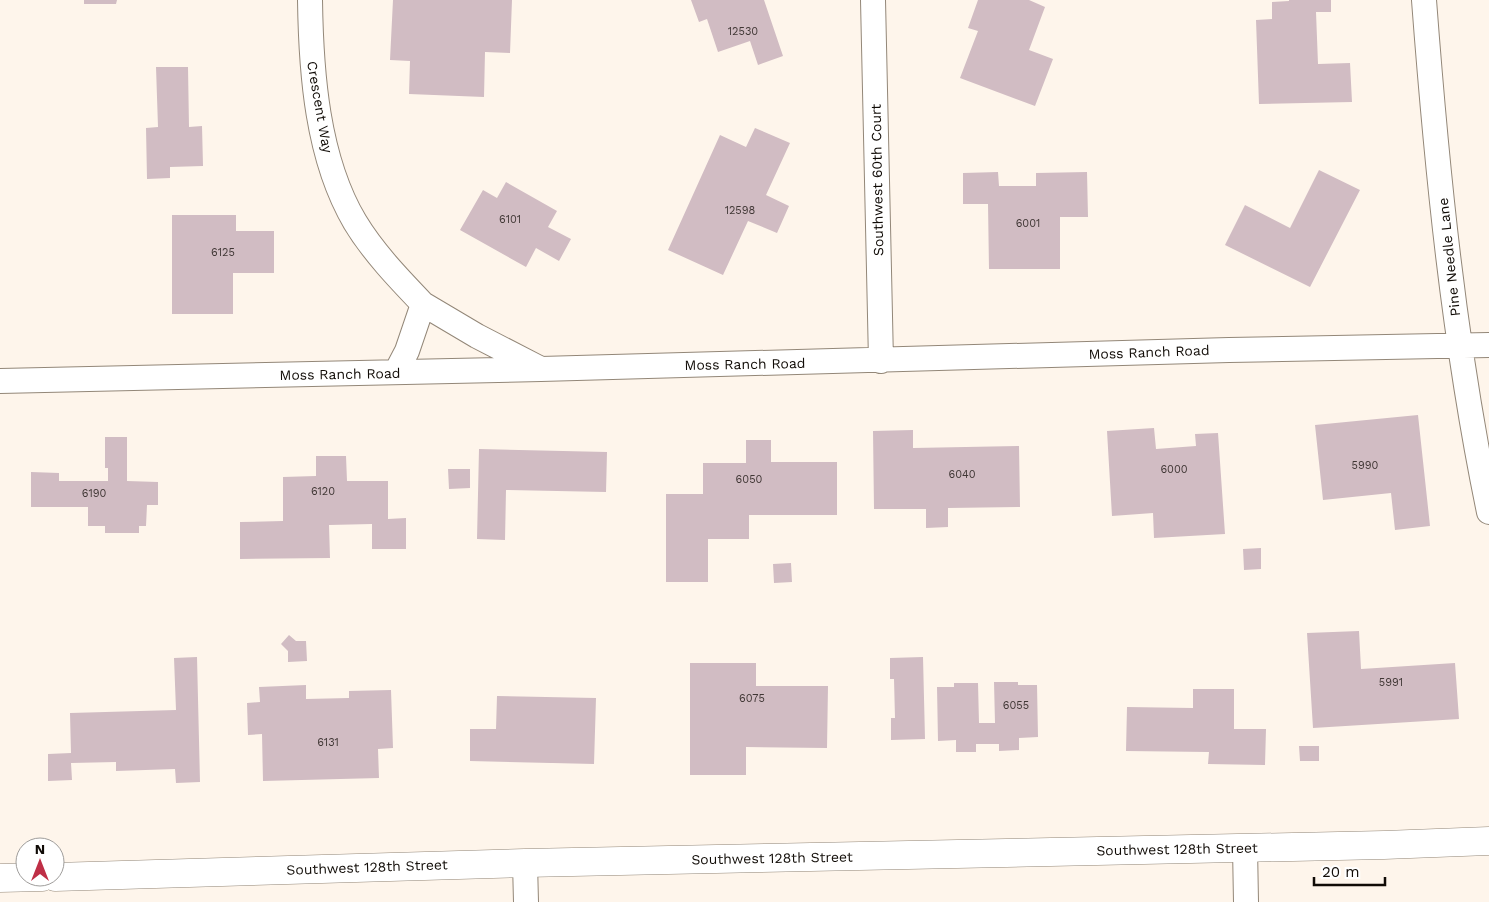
<svg xmlns="http://www.w3.org/2000/svg" width="1489" height="902" font-family="'Work Sans',sans-serif">
  <style>
    .building { fill: #d1bcc3 }
    .lines { fill: none; stroke-linecap: round; stroke-linejoin: round }
    .street-casing { stroke: #938778; stroke-width: 26 }
    .secondary-casing { stroke: #938778; stroke-width: 29 }
    .street { stroke: #fff; stroke-width: 24 }
    .secondary { stroke: #fff; stroke-width: 28 }
    .labels { text-anchor: middle; stroke-width: 4; stroke-linejoin: round; paint-order: stroke }
    .number-label { font-size: 11px; fill: #403735 }
    .street-label { font-size: 14px; fill: #100b06; stroke: #fff }
  </style>
  <rect width="100%" height="100%" fill="#fef5eb"/>
  <path class="building" d="M84,0H117L116,4H84Z
    M393,0H512L510,53L485,52L484,97L409,94L410,61L390,60Z
    M691,0H764L783,56L758,65L750,41L718,52L707,19L699,22Z
    M978,0H1029L1045,7L1029,50L1053,59L1035,106L960,78L978,31L968,28Z
    M1289,0H1331V12H1316L1318,64L1350,63L1352,102L1259,104L1256,20L1272,19V2L1289,1Z
    M156,67H188L189,127L202,126L203,166L170,167V178L147,179L146,128L158,127Z
    M755,128L790,143L766,195L789,206L777,233L748,221L723,275L668,250L720,135L746,147Z
    M1319,170L1360,190L1310,287L1225,245L1245,205L1290,228Z
    M998,172L999,186H1036V173L1087,172L1088,217H1060V269H989L988,204H963V173Z
    M506,182L557,211L548,227L571,239L559,261L536,248L526,267L460,230L483,190L497,198Z
    M172,215H236V231H274V273H233V314H172Z
    M1418,415L1430,526L1395,530L1391,493L1323,500L1315,425Z
    M1154,428L1156,449L1196,446L1195,434L1218,433L1225,534L1154,538L1153,513L1112,516L1107,431Z
    M913,430V448L1019,446L1020,507L948,508V527L926,528V509H874L873,431Z
    M105,437H127V481L158,482V505H147L146,526H139V533H105V526H88V507H31V472L59,473V481H108V468H105Z
    M746,440H771V462H837V515H749V539H708V582H666V494H703V463H746Z
    M479,449L607,452L606,492L506,490L505,540L477,539Z
    M316,456H346L347,481H388V519L406,518V549H372V524L329,525L330,558L240,559V522L283,521V477L316,476Z
    M448,469H470V488L449,489Z
    M1261,548V569L1244,570L1243,549Z
    M791,563L792,582L774,583L773,564Z
    M1359,631L1361,669L1455,663L1459,719L1313,728L1307,633Z
    M289,635L296,641H306L307,661L288,662V651L281,644Z
    M197,657L200,782L176,783L175,769L116,771V762L71,763L72,780L48,781V754L71,753L70,713L176,710L174,658Z
    M923,657L925,739L891,740V718H895L894,679H890V658Z
    M690,663H756V686H828L827,748L746,747V775H690Z
    M994,682H1018V685H1037L1038,737L1019,738V750L999,751V744H976V752H956V740L938,741L937,687H954V683H978L979,723H995Z
    M306,685V699L349,698V691L391,690L393,748L378,749L379,778L263,781L262,734L248,735L247,703L260,702L259,687Z
    M1193,689H1234V729H1266L1265,765L1208,764L1209,752L1126,751L1127,707L1193,708Z
    M497,696L596,698L594,764L470,761V729H496Z
    M1299,746H1319V761H1300Z"/>
  <g class="lines">
    <defs>
      <path id="street" d="M310,0C311,72 317,158 355,222C373,252 399,279 423,304
        M873,0L881,361
        M1424,0C1437,172 1454,343 1489,512
        M396,372L407,351L423,304L477,336L539,368
        M0,381L541,369L1229,350L1489,345
        M1245,847L1246,902
        M525,863L526,902"/>
      <path id="secondary" d="M55,877L525,863L1384,845L1489,841
        M0,878L42,877"/>
    </defs>
    <use href="#street" class="street-casing"/>
    <use href="#secondary" class="secondary-casing"/>
    <use href="#street" class="street"/>
    <use href="#secondary" class="secondary"/>
  </g>
  <g class="labels">
    <g class="number-label">
      <text x="743" y="35">12530</text>
      <text x="740" y="214">12598</text>
      <text x="510" y="223">6101</text>
      <text x="1028" y="227">6001</text>
      <text x="223" y="256">6125</text>
      <text x="1365" y="469">5990</text>
      <text x="1174" y="473">6000</text>
      <text x="962" y="478">6040</text>
      <text x="749" y="483">6050</text>
      <text x="323" y="495">6120</text>
      <text x="94" y="497">6190</text>
      <text x="1391" y="686">5991</text>
      <text x="752" y="702">6075</text>
      <text x="1016" y="709">6055</text>
      <text x="328" y="746">6131</text>
    </g>
    <g class="street-label">
      <text transform="translate(320 107) rotate(80)" y="5">Crescent Way</text>
      <text transform="translate(877 180) rotate(-91)" y="5">Southwest 60th Court</text>
      <text transform="translate(1449 257) rotate(-96)" y="5">Pine Needle Lane</text>
      <text transform="translate(1149 352) rotate(-2)" y="5">Moss Ranch Road</text>
      <text transform="translate(745 364) rotate(-1)" y="5">Moss Ranch Road</text>
      <text transform="translate(340 374) rotate(-1)" y="5">Moss Ranch Road</text>
      <text transform="translate(1177 849) rotate(-1)" y="5">Southwest 128th Street</text>
      <text transform="translate(772 858) rotate(-1)" y="5">Southwest 128th Street</text>
      <text transform="translate(367 867) rotate(-2)" y="5">Southwest 128th Street</text>
    </g>
  </g>
  <g transform="translate(40 862)"><circle r="24" fill="#ffffff" stroke="#9f9d9b"/>
  <path d="M0-4L9 19L0 12L-9 19Z" fill="#bf2f46"/>
  <text y="-8" font-size="14" font-weight="bold" text-anchor="middle" fill="#100b06">N</text>
  </g>
  <path d="M1314 877v8h71v-8" fill="none" stroke="#100b06" stroke-width="2.5"/>
  <text x="1322" y="877" font-size="15" fill="#100b06" stroke="#ffffff" stroke-width="4" paint-order="stroke">20 m</text>
</svg>
